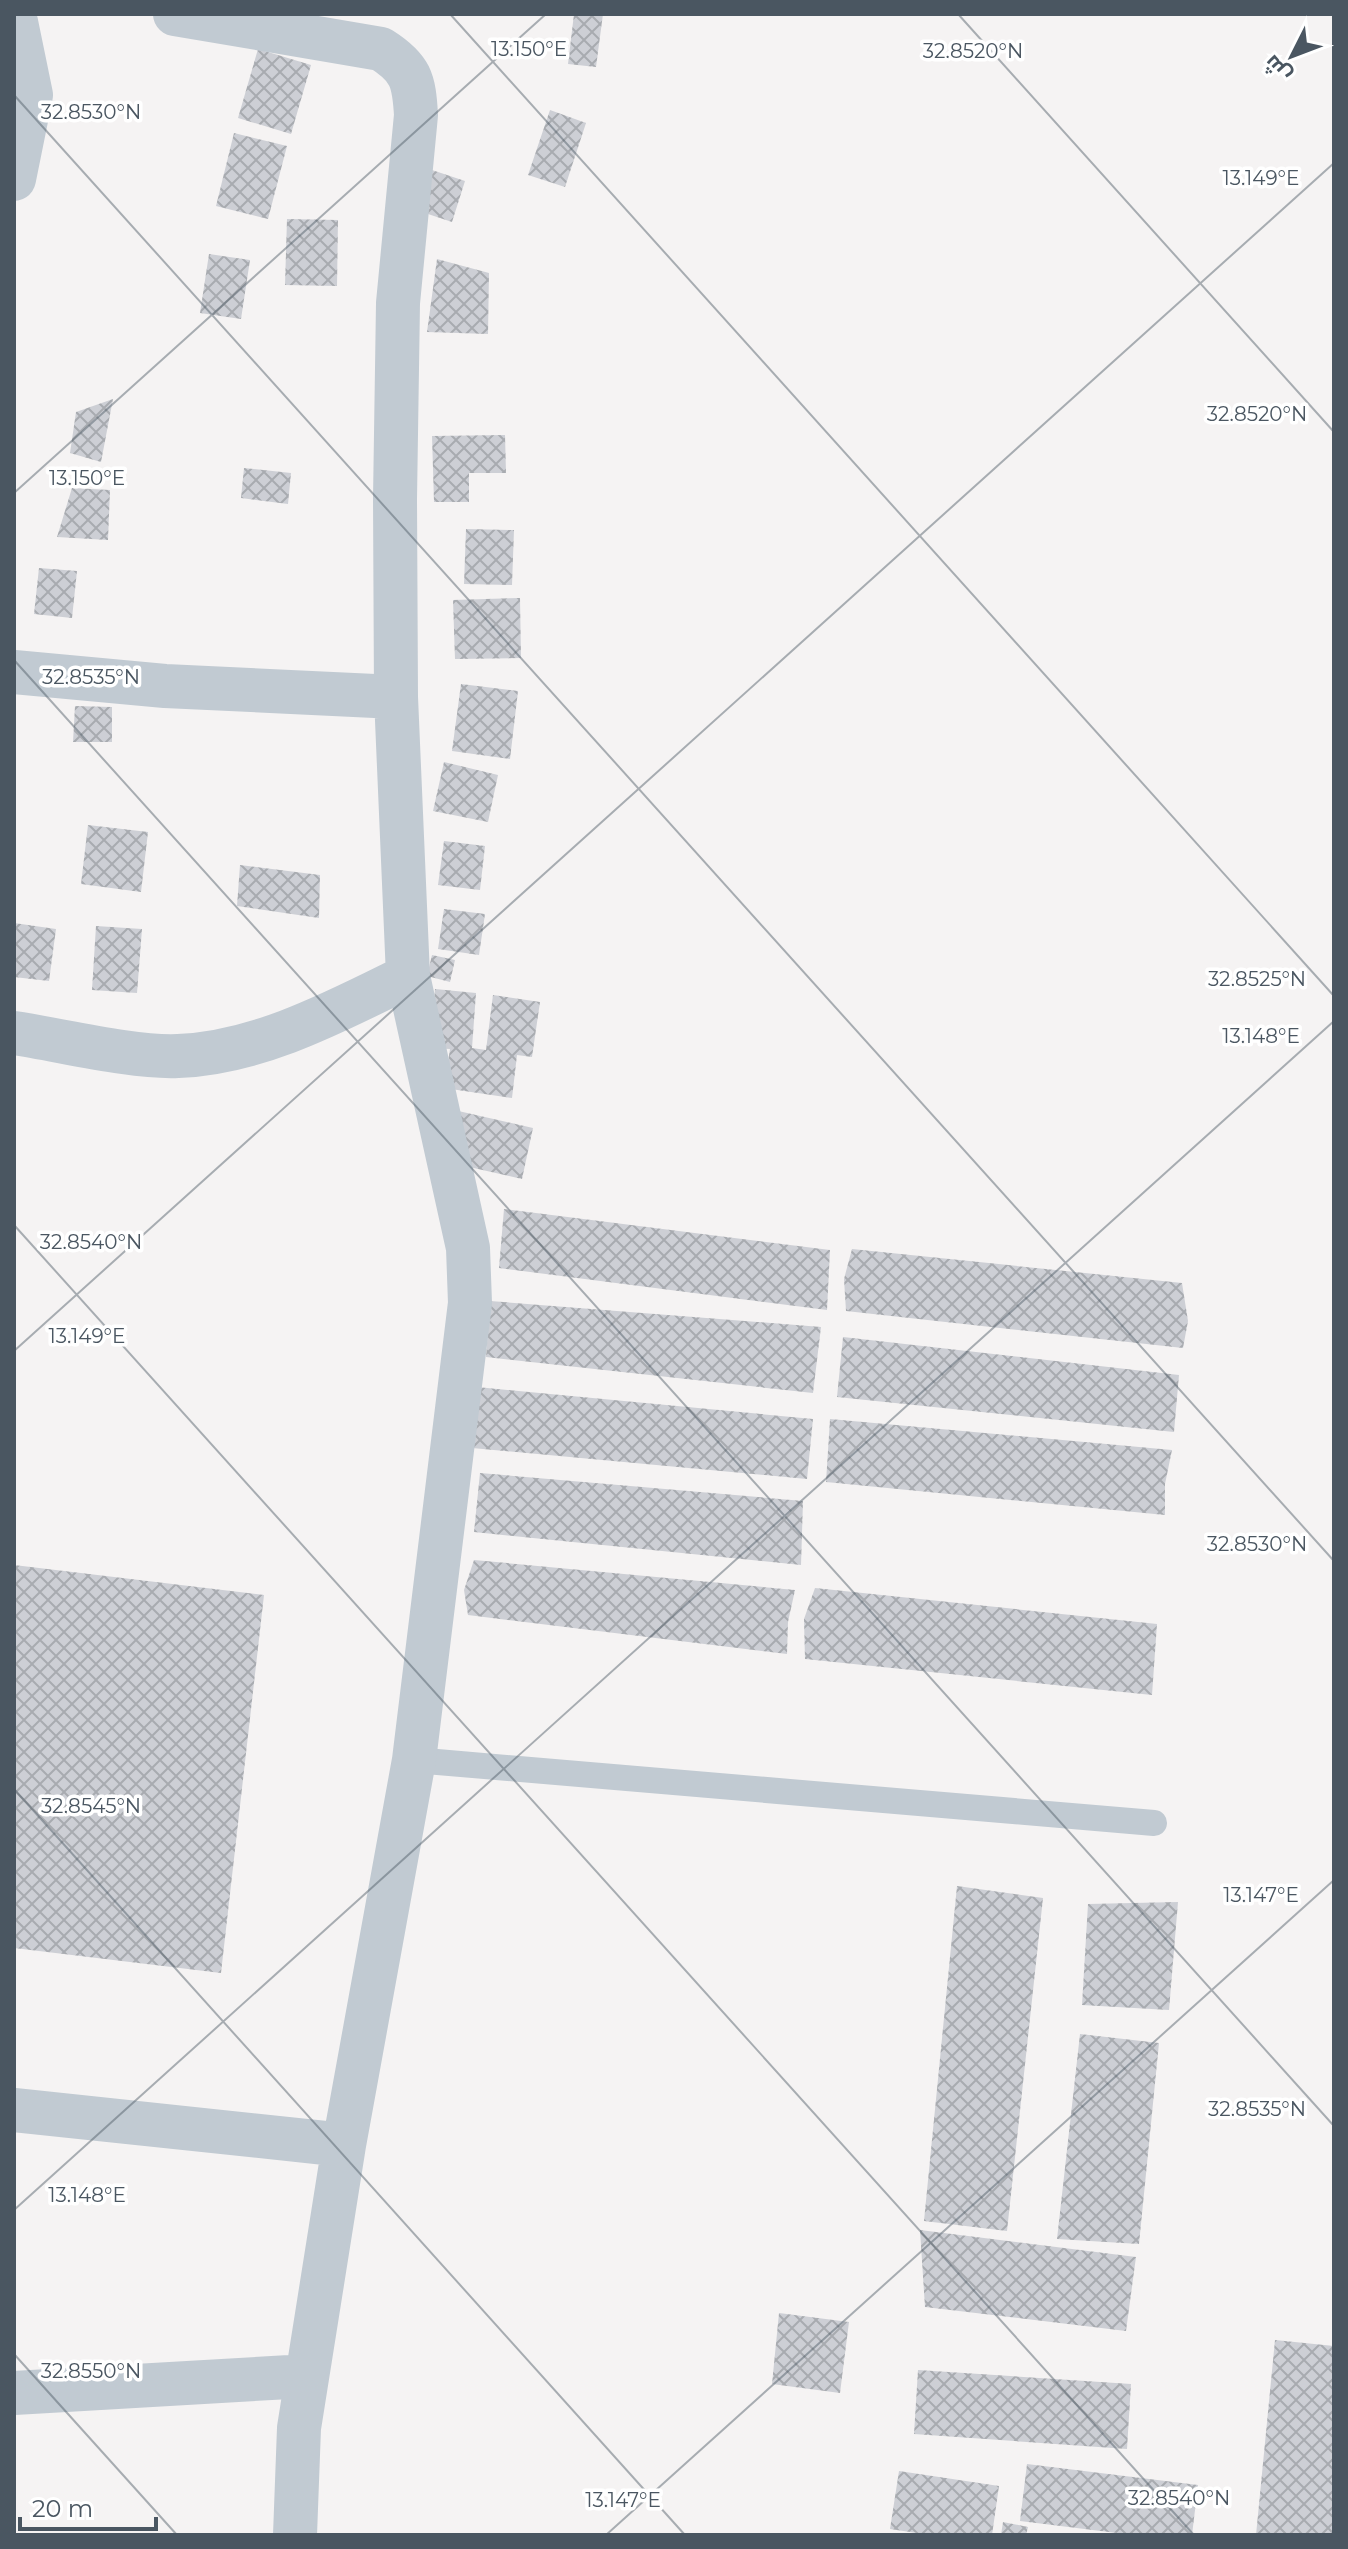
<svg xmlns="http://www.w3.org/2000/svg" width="1348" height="2549" font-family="Montserrat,Cairo,sans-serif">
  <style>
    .building { fill: url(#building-cross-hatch) }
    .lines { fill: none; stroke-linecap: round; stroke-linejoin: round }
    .service { stroke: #c1cad2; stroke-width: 26 }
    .minor { stroke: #c1cad2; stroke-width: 44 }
    .ticks { fill: none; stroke: #4a5661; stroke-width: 2; stroke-opacity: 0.45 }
    .ticks-label { font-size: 20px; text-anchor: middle; fill: #4a5661; stroke: #fff; stroke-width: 7; stroke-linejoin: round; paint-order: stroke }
  </style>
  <defs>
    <pattern id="building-cross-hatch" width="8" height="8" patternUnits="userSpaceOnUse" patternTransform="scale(2)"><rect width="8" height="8" fill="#cdcfd5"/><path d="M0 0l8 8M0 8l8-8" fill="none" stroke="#a8abb0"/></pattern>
  </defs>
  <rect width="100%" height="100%" fill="#f5f3f3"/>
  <path class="building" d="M574,14H603L596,67L568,64Z
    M258,49L311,65L291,134L238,118Z
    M550,110L586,123L565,187L528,175Z
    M234,133L287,146L268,219L216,206Z
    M429,169L465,181L452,222L416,210Z
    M287,219L338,220L337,286L285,285Z
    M209,254L250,260L241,319L200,313Z
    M437,259L489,273L488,334L427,332Z
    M113,399L101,462L70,453L76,412Z
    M505,435L506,473H469V502H434L432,436Z
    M244,468L291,473L288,504L241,498Z
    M72,488L110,490L108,540L57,537Z
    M466,529L514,530L512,585L464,584Z
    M39,568L77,571L72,618L34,614Z
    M520,598L521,658L455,659L453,600Z
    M461,684L518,691L510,759L452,751Z
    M75,706L112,707V742H73Z
    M444,762L498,775L488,822L433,811Z
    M88,825L148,832L141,892L81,884Z
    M444,841L485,846L480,890L438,885Z
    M240,865L320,875L319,918L237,906Z
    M444,909L485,914L479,955L438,949Z
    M14,923L56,929L49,981L14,977Z
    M96,926L142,929L137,993L92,990Z
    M432,955L455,960L450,982L427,976Z
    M435,989L476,993L472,1048L486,1050L493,995L540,1002L532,1057L517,1055L512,1098L444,1088L450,1049L430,1048Z
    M454,1110L533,1128L522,1179L443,1161Z
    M504,1209L830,1250L827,1310L499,1268Z
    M852,1249L1182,1283L1188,1321L1183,1348L846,1311L844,1279Z
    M490,1301L821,1327L813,1393L486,1357Z
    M843,1337L1179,1375L1174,1432L837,1397Z
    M477,1387L813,1419L807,1479L472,1448Z
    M830,1419L1172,1450L1165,1484V1515L826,1482Z
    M480,1473L803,1501L801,1565L474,1532Z
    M474,1560L795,1590L788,1622L787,1654L468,1615L464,1590Z
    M14,1565L264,1595L221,1973L14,1948Z
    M815,1588L1157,1624L1152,1695L805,1659L804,1619Z
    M957,1886L1043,1898L1007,2231L924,2221Z
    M1178,1902L1169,2010L1082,2005L1088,1904Z
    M1080,2034L1159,2043L1139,2244L1057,2239Z
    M920,2230L1136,2257L1126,2331L925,2307Z
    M779,2313L849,2322L840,2393L772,2384Z
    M1275,2340L1334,2346V2535H1256Z
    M918,2370L1131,2384L1127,2449L914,2434Z
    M1027,2464L1198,2485L1192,2535H1133L1020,2521Z
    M899,2471L999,2486L992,2535H930L890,2529Z
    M1003,2522L1028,2527L1026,2535H1001Z"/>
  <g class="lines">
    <path class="service" d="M414,1760L1154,1823"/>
    <path class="minor" d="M175,14L381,49C411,68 414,80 416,115L398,303L395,499L396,697L408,976L468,1248L470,1303L414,1760L344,2145L299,2428L295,2535
      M14,179L31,95L16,22
      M14,672L165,686L396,697
      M14,1033C61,1040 133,1058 178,1056C259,1053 337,1011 408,976
      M14,2110L344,2145
      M14,2393L307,2376"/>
  </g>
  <path class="ticks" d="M450,14L1334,996M958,14L1334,432M14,95L1334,1561M14,493L546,14M14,660L1334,2126M14,1225L1194,2535M14,1351L1334,163M14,1789L685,2535M14,2210L1334,1021M14,2354L177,2535M606,2535L1334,1880"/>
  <g class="ticks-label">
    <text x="529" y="56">13.150°E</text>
    <text x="973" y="58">32.8520°N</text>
    <text x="91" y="119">32.8530°N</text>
    <text x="1261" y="185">13.149°E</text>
    <text x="1257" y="421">32.8520°N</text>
    <text x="87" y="485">13.150°E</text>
    <text x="91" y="684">32.8535°N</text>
    <text x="1257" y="986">32.8525°N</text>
    <text x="1261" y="1043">13.148°E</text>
    <text x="91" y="1249">32.8540°N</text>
    <text x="87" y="1343">13.149°E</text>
    <text x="1257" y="1551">32.8530°N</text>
    <text x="91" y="1813">32.8545°N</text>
    <text x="1261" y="1902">13.147°E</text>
    <text x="1257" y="2116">32.8535°N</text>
    <text x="87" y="2202">13.148°E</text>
    <text x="91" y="2378">32.8550°N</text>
    <text x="1179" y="2505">32.8540°N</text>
    <text x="623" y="2507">13.147°E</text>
  </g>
  <rect width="1348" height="2549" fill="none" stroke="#4a5661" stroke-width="32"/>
  <g transform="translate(1292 56) rotate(228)" stroke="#ffffff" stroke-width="6" paint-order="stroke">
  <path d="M0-6L14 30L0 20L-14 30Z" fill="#4a5661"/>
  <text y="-12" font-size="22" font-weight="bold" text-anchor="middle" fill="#4a5661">ش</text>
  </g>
  <path d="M20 2517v12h136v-12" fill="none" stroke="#4a5661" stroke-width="4"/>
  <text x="32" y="2517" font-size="24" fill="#4a5661" stroke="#ffffff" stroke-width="6" paint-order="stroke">20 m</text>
</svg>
